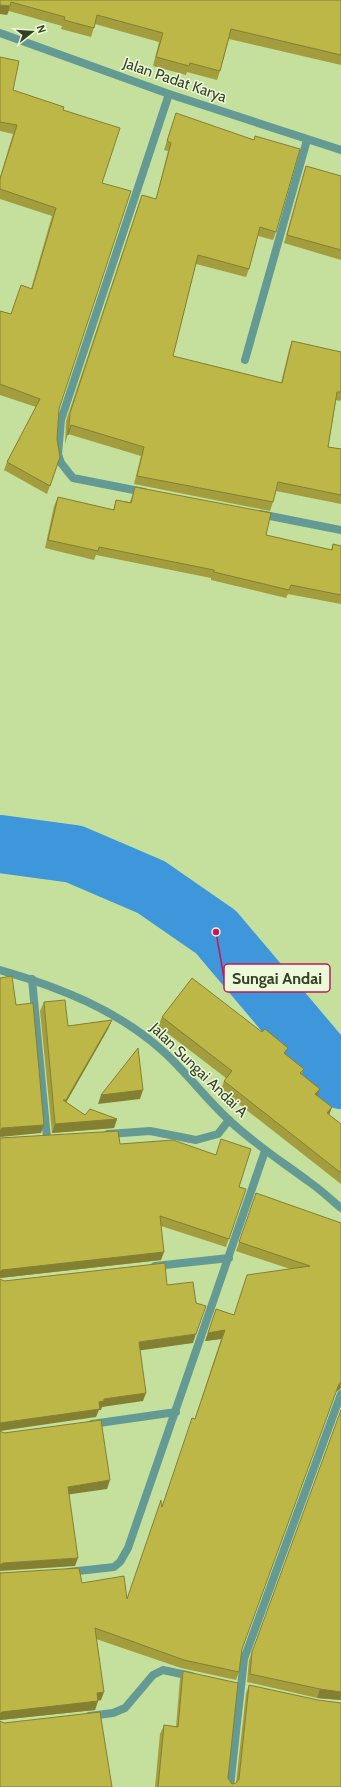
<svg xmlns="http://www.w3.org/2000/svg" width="341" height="1787" font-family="Cabin,sans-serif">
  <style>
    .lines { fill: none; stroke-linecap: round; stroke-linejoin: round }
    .river { stroke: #3e96db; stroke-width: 58 }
    .minor { stroke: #639a94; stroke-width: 8 }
    .tertiary { stroke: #639a94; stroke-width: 8 }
    .wall { fill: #a39d3d }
    .shaded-wall { fill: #848032 }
    .building { fill: #bdb747; stroke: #848032 }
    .labels { text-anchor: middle; stroke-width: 3; stroke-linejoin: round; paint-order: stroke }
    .street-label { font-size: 15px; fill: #353f24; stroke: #edfada }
    .leader { fill: none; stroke: #c2185b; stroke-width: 1.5 }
    .callout-dot { fill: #c2185b; stroke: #edfada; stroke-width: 1.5 }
    .callout { fill: #edfada; stroke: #c2185b; stroke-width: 1.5 }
    .callout-label { font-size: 16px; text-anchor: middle; font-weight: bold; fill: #353f24 }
  </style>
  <rect width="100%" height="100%" fill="#c5df9d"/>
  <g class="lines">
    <path class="river" d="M0,844L74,854L151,887L216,932L341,1080"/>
    <path class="minor" d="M245,360L307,140
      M144,492L73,478L61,463L58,454L61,420L169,94
      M260,514L341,530
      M32,979L47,1138
      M108,1134L150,1131L196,1140L218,1134L229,1120
      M155,1266L229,1258
      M92,1424L176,1412
      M69,1572L114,1567L120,1562L128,1548L265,1151
      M89,1716L113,1713L125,1708L153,1675L163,1670L191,1676
      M230,1787L244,1659L341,1394"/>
    <path class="tertiary" d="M0,33L169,94L341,150
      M0,970C59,987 118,1010 164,1052C187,1073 206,1099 229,1120C253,1143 281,1161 308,1181C320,1189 330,1199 341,1208"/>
  </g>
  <path class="wall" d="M0,0H341V65L229,39L220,71L217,80L187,72L186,75L153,66L159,42L95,24L91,37L61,29L62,26L9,11L7,15Z
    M0,57L13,90L63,110L102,183L59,409L57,439L60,457L47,494L4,470L7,462L36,407L0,395V311L11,314L31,289L52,216L0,199V177L13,134L0,131Z
    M176,113L276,232L273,240L258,236L249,269L246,277L196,264L173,356L281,383L289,350L292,341L341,352V400L340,401L336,400L328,447L341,449V504L276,491L273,502L270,511L134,484L141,456L68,434L65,444L66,421L139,203L156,199L168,151L164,150Z
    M306,166L341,176V260L284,243L303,175Z
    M135,487L266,535L331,550L333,544L341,546V604L288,594L286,598L211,580V578L96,555L94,560L45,548L54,506L58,497L113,510L116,500L130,502Z
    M44,1002L68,1026L112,1020L108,1029L66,1102L85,1115L117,1119L114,1128L52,1133L40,1011Z
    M162,1017L286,1055L304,1069L302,1074L320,1089L317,1096L332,1107L329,1115L341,1124V1184L221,1090L224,1081L226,1078L158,1026Z
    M0,1138L120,1144L246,1189L226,1247L161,1226V1260L0,1278Z
    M256,1193L341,1223V1389H340L336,1392L242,1649L239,1672L236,1680L181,1668L96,1639L101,1700L98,1701L95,1710L0,1720V1572V1573L82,1583L127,1599L195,1419L221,1339L205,1341L216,1309L233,1315L290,1269L236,1251Z
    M341,1410V1700L317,1698L247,1682L249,1660Z
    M183,1671L228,1778L232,1784L236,1783L246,1693L249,1685L318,1700L341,1787H155L160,1734L164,1725L176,1727L180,1679Z"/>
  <path class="shaded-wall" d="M0,5L10,6L7,15L0,14Z
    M112,1020L108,1029L63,1108V1100Z
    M320,1089L317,1097L315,1094Z
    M143,1090L140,1099L98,1104L101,1095Z
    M332,1107L329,1115L327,1113Z
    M117,1119L114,1128L52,1133L55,1124Z
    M44,1125L41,1133L0,1137V1131L2,1128Z
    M164,1252L161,1260L0,1278V1272L2,1270Z
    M225,1330L221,1339L205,1341L208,1333Z
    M196,1334L193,1343L136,1351L139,1342Z
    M341,1382L340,1389L336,1392L339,1384Z
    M146,1393L143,1401L102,1407L101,1410H99L96,1417L0,1431V1423L99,1402L104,1399Z
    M110,1480L107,1489L65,1495L68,1487Z
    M78,1558L75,1566L0,1571V1565L3,1563Z
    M320,1689L341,1692V1700L317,1698Z
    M104,1692L101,1700L93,1701L97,1693Z
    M98,1701L95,1710L0,1720V1714L2,1712Z"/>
  <path class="building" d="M0,0H341V55L231,29L220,71L190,63L189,66L156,57L163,33L97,15L94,28L64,20L65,17L11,2L10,6L0,5Z
    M0,57L19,61L13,90L64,107L63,110L120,128L102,183L131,191L59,409L57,439L60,457L50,486L7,462L40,399L0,384V311L11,314L21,285L32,289L56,208L0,189V179L17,125L0,122Z
    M176,113L254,140L255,136L300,149L276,232L260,227L249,269L198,255L173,356L282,383L292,341L341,352V392H337L328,447L341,449V495L278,482L273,502L137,476L144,447L71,425L68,435L70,413L142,195L156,199L171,143L167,141Z
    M306,166L341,176V250L287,235Z
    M135,487L271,513L266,535L332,550L333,544L341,546V595L291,585L289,590L214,572V570L99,547L98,551L48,540L58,497L114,510L116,500L131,503Z
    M12,976L16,1005L33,1003L44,1125L2,1128L0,1131V978Z
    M192,978L262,1032L265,1029L288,1048L284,1053L304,1069L300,1073L320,1089L315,1094L332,1107L327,1113L341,1124V1173L224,1081L232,1071L162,1017Z
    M65,1000L68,1026L112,1020L66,1100H63L85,1115L90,1109L117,1119L55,1124L44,1002Z
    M138,1048L143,1090L101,1095Z
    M118,1131L120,1144L173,1140L216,1155L221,1139L251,1149L239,1187L246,1189L229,1239L160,1216L164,1252L2,1270L0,1272V1138Z
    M256,1193L341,1223V1382L339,1384L242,1649L239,1672L184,1660L95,1628L104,1692L97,1693L98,1701L2,1712L0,1714V1572V1573L79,1568L82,1583L124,1576L127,1599L161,1500L162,1507L192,1418L195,1419L225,1330L208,1333L216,1309L234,1315L247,1275L310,1266L239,1242Z
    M165,1263L167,1285L193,1282L196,1303L206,1306L196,1334L139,1342L146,1393L104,1399V1401L99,1402L100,1409L0,1423V1279L4,1281Z
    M341,1410V1692L320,1689L250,1674L252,1652Z
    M101,1420L110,1480L68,1487L78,1558L3,1563L0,1565V1431L4,1433Z
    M183,1671L238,1683L228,1778L232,1784L236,1783L239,1779L249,1685L318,1700L341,1703V1787H158L164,1725L178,1727Z
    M100,1712L112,1787H0V1721L4,1723Z"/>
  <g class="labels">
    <g class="street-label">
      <text transform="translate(175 80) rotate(19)" y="5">Jalan Padat Karya</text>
      <text transform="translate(199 1070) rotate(44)" y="5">Jalan Sungai Andai A</text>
    </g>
  </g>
  <path class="leader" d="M216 932L224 978"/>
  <circle class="callout-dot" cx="216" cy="932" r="4"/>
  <rect class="callout" x="224" y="964" width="106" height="28" rx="4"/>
  <g class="callout-label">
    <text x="277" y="984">Sungai Andai</text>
  </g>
  <g transform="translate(32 32) rotate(73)" stroke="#edfada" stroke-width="3" paint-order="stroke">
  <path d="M0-3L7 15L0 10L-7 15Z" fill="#353f24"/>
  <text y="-6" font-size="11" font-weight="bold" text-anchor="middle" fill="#353f24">N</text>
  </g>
</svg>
